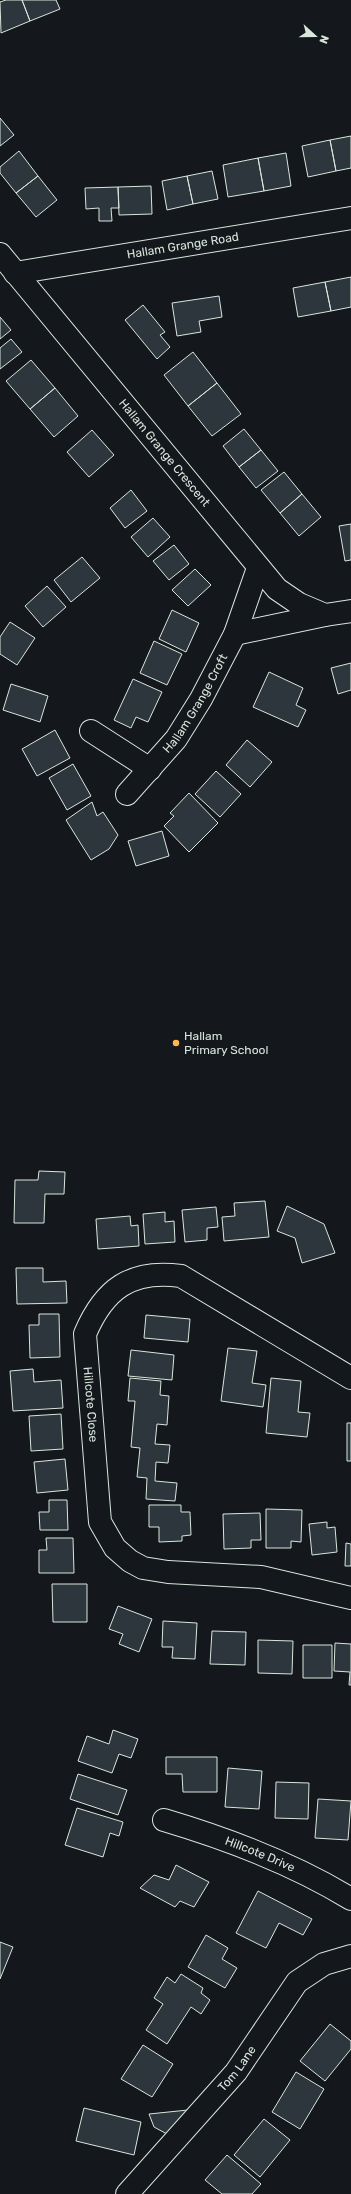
<svg xmlns="http://www.w3.org/2000/svg" width="351" height="2194" font-family="Rubik,sans-serif">
  <style>
    .building { fill: #2c363c; stroke: #d8e6dc }
    .lines { fill: none; stroke-linecap: round; stroke-linejoin: round }
    .minor-casing { stroke: #d8e6dc; stroke-width: 24 }
    .minor { stroke: #14181c; stroke-width: 22 }
    .poi-dot { fill: #ffb74d; stroke: #14181c; stroke-width: 1.5 }
    .labels { text-anchor: middle; stroke-width: 3; stroke-linejoin: round; paint-order: stroke }
    .street-label { font-size: 12px; fill: #d8e6dc; stroke: #14181c }
    .poi-label { font-size: 12px; fill: #d8e6dc; stroke: #14181c; text-anchor: start }
  </style>
  <rect width="100%" height="100%" fill="#14181c"/>
  <path class="building" d="M6,0H22L30,21L1,33L0,2Z
    M22,0H56L60,9L30,21Z
    M0,118L14,135L0,146Z
    M351,136V168L336,171L330,140Z
    M330,140L336,171L308,177L302,146Z
    M19,151L38,176L16,193L0,173V167Z
    M286,153L291,186L264,191L258,158Z
    M258,158L264,191L228,197L223,165Z
    M212,171L218,199L193,204L187,176Z
    M38,176L57,200L36,217L16,193Z
    M187,176L193,204L167,210L162,181Z
    M151,186L152,214L119,215L118,187Z
    M118,187L119,208H111L112,221H99V208L86,209L85,188Z
    M351,277V307L331,311L325,282Z
    M325,282L331,311L298,317L293,288Z
    M219,296L222,317L199,321L201,332L177,336L172,303Z
    M143,305L165,332L160,335L170,347L157,359L125,320Z
    M0,317L11,330L0,339Z
    M11,339L22,352L0,369V348Z
    M193,352L217,383L188,406L164,375Z
    M31,360L55,388L30,409L6,381Z
    M217,383L241,414L212,436L188,406Z
    M55,388L78,416L54,437L30,409Z
    M244,429L261,450L239,467L223,446Z
    M92,430L114,455L89,477L67,452Z
    M261,450L278,471L256,488L239,467Z
    M284,472L302,494L280,513L261,490Z
    M131,490L147,511L125,528L110,508Z
    M302,494L321,517L299,536L280,513Z
    M153,518L170,537L148,557L131,537Z
    M351,524V560L345,561L339,526Z
    M174,545L189,564L169,580L153,561Z
    M82,557L100,578L71,602L54,580Z
    M195,569L211,585L188,606L172,590Z
    M47,586L66,607L43,627L25,606Z
    M172,610L199,623L186,652L159,639Z
    M10,622L35,638L17,665L0,654V637Z
    M154,641L182,654L167,685L140,673Z
    M351,663V690L338,694L331,668Z
    M269,672L303,688L296,705L306,710L298,727L253,707Z
    M133,679L162,692L148,722L136,717L131,728L114,720Z
    M11,684L48,696L40,722L3,710Z
    M55,730L70,758L37,776L22,749Z
    M247,740L272,762L250,787L226,765Z
    M73,764L91,796L67,810L49,778Z
    M216,771L241,794L220,817L195,794Z
    M189,793L218,823L189,852L164,826L174,816L170,813Z
    M92,802L97,816L103,812L118,835L109,849L91,860L66,820Z
    M162,831L169,856L136,866L128,841Z
    M39,1171L65,1172L64,1194H45L44,1223H14L15,1180H38Z
    M265,1201L269,1237L224,1241L222,1217L235,1216L234,1203Z
    M287,1206L324,1224L335,1253L302,1263L295,1238L277,1231Z
    M216,1207L218,1227L207,1228V1240L185,1242L182,1210Z
    M165,1212V1222L174,1221L175,1242L145,1244L143,1214Z
    M130,1216L131,1226L138,1225L139,1246L98,1249L96,1219Z
    M16,1268H43V1282L66,1281L67,1303L17,1304Z
    M39,1314H59L60,1357L30,1358L29,1325H39Z
    M146,1315L190,1319L188,1342L144,1338Z
    M228,1348L257,1351L252,1383L266,1385L263,1407L221,1401Z
    M131,1350L174,1355L172,1380L128,1376Z
    M33,1369L34,1382L61,1380L63,1408L13,1411L10,1371Z
    M130,1378L161,1381L160,1395L169,1396L167,1425L157,1424L155,1444L170,1445L168,1463L156,1462L155,1481L177,1483L175,1501L146,1499L147,1478L137,1477L140,1448L131,1447L135,1401H128Z
    M271,1378L301,1381L298,1412L310,1413L307,1437L266,1433Z
    M61,1414L63,1449L31,1451L29,1416Z
    M347,1423H351V1461H347Z
    M65,1459L68,1490L37,1493L34,1462Z
    M49,1500H67L68,1530H40L39,1512H49Z
    M149,1505H181V1512H190L191,1535L182,1536V1541L159,1542V1527H149Z
    M266,1509L302,1510L301,1542L291,1541V1548H266Z
    M260,1513L261,1540H251V1548L224,1549L223,1514Z
    M327,1522V1528L335,1527L337,1552L312,1555L309,1524Z
    M46,1538H73L74,1573H39V1550H47Z
    M346,1543L351,1544V1566H345Z
    M52,1584H87V1622H53Z
    M118,1606L152,1619L139,1652L119,1644L123,1634L109,1629Z
    M163,1621L197,1623L195,1659L172,1658L173,1647H162Z
    M212,1631L246,1632L245,1665L210,1664Z
    M258,1640L293,1641L292,1674L258,1673Z
    M335,1643L351,1644V1685H349L350,1672L334,1671Z
    M303,1645H332V1678H303Z
    M113,1730L138,1739L131,1758L119,1754L112,1773L78,1761L87,1736L109,1744Z
    M166,1757H217V1792H183L182,1774H166Z
    M228,1768L262,1771L259,1809L225,1807Z
    M78,1774L127,1790L118,1815L70,1799Z
    M276,1782L309,1783L308,1819L275,1818Z
    M318,1799L351,1801L348,1840L315,1838Z
    M77,1808L123,1822L119,1836L110,1833L103,1857L65,1845Z
    M176,1865L209,1882L194,1907L180,1901L175,1907L140,1888L154,1875L169,1880Z
    M258,1891L312,1919L303,1935L279,1923L266,1948L236,1933Z
    M206,1935L228,1948L222,1959L237,1968L225,1988L188,1967Z
    M0,1942L13,1947L0,1979Z
    M181,1974L203,1988L201,1993L210,2000L201,2014L191,2007L167,2044L146,2030L163,2004L154,1998L167,1977L175,1983Z
    M330,2024L351,2041V2049L325,2081L300,2061Z
    M143,2045L173,2064L152,2097L121,2079Z
    M296,2072L324,2089L300,2129L272,2112Z
    M84,2108L141,2122L134,2155L76,2141Z
    M188,2110L167,2134L154,2127L149,2114Z
    M264,2119L290,2140L260,2177L234,2155Z
    M227,2155L261,2184L252,2194H222L205,2180Z"/>
  <g class="lines">
    <defs>
      <g id="minor">
        <path id="s1" d="M0,254L277,589L299,604L325,615L351,611"/>
        <path id="s2" d="M15,273L351,218"/>
        <path d="M235,634L325,615"/>
        <path d="M91,731L150,769"/>
        <path id="s3" d="M127,794L176,739L201,699L235,634L258,568"/>
        <path id="s4" d="M351,1378L181,1276C131,1269 104,1289 85,1334L100,1522L115,1548L130,1561L143,1568L168,1572L261,1577L351,1598"/>
        <path id="s5" d="M164,1820C228,1839 294,1864 351,1899"/>
        <path id="s6" d="M127,2194L236,2072L297,1982L324,1964L351,1956"/>
      </g>
    </defs>
    <use href="#minor" class="minor-casing"/>
    <use href="#minor" class="minor"/>
  </g>
  <circle class="poi-dot" cx="176" cy="1043" r="4"/>
  <g class="labels">
    <g class="street-label">
      <text dy="4" stroke="none"><textPath href="#s2" startOffset="170">Hallam Grange Road</textPath></text>
      <text dy="4" stroke="none"><textPath href="#s1" startOffset="258">Hallam Grange Crescent</textPath></text>
      <text dy="4" stroke="none"><textPath href="#s3" startOffset="114">Hallam Grange Croft</textPath></text>
      <text dy="4" stroke="none"><textPath href="#s4" startOffset="392">Hillcote Close</textPath></text>
      <text dy="4" stroke="none"><textPath href="#s5" startOffset="102">Hillcote Drive</textPath></text>
      <text dy="4" stroke="none"><textPath href="#s6" startOffset="167">Tom Lane</textPath></text>
    </g>
    <g class="poi-label">
      <text x="184" y="1040">Hallam<tspan x="184" dy="14">Primary School</tspan></text>
    </g>
  </g>
  <g transform="translate(315 36) rotate(111)" stroke="#14181c" stroke-width="3" paint-order="stroke">
  <path d="M0-3L7 15L0 10L-7 15Z" fill="#d8e6dc"/>
  <text y="-6" font-size="11" font-weight="bold" text-anchor="middle" fill="#d8e6dc">N</text>
  </g>
</svg>
